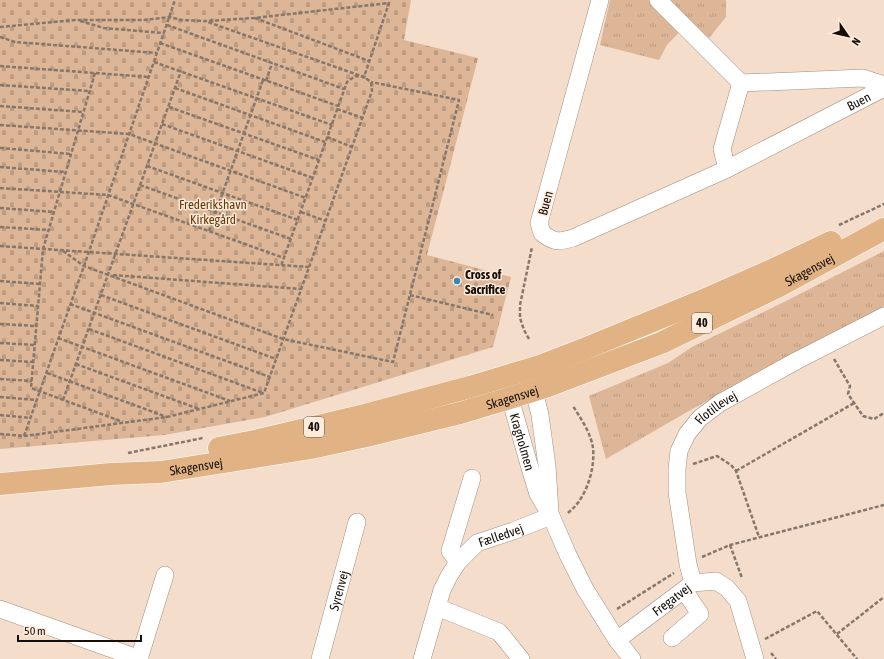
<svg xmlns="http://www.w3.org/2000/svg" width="884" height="659" font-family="'Asap Condensed',sans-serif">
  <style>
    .grass { fill: url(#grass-tufts) }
    .cemetery { fill: url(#cemetery-stones) }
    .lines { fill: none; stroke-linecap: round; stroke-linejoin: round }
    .minor-casing { stroke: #a28d7c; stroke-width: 18 }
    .major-casing { stroke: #fff; stroke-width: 23 }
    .path { stroke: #87776b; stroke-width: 2.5; stroke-dasharray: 4 2; stroke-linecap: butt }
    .minor { stroke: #fff; stroke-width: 17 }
    .major { stroke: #e0b284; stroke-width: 22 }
    .poi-dot { fill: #3c85b9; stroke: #feebdc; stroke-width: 1.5 }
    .labels { text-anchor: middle; stroke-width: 3; stroke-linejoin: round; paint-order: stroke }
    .shield { fill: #feebdc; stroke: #5c5048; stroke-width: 1 }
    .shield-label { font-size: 12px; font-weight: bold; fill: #160e08 }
    .street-label { font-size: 13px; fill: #160e08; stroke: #feebdc }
    .park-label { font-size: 13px; fill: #653804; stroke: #feebdc }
    .poi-label { font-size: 13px; font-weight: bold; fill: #160e08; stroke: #feebdc; text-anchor: start }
  </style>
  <defs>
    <pattern id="grass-tufts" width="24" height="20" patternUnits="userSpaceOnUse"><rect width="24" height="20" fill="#ddb697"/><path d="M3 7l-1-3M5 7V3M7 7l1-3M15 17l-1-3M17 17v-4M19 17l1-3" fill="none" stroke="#bd9b81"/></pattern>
    <pattern id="cemetery-stones" width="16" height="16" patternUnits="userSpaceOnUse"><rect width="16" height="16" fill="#ddb697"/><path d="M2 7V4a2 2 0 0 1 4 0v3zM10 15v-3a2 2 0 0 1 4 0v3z" fill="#bd9b81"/></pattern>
  </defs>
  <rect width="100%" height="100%" fill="#f4ddcb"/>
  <path class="grass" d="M610,0H726V17L709,38L690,21L667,45L659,60L600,45Z
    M884,251V308L694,408L606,459L589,396L668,363L692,347L784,302Z"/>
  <path class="cemetery" d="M0,0H411L404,40L478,58L427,255L511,277L493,347L265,417L164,435L0,449Z"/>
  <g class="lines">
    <defs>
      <g id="minor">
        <path id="s1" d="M600,0L539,223L542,233C555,243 558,242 573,238L727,169L884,88"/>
        <path d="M658,0L741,83"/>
        <path d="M727,169L722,149L741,83L863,78L884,85"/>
        <path d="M525,382L534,391L540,415L547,466L550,512"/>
        <path id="s2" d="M513,387L510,398L530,468L538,494L551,516L568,555L585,589L617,640L632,659"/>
        <path d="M458,562L450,551L472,478"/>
        <path id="s3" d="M693,583L688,564L677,492V469L679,451L687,434L700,418L720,403L796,361L884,316"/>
        <path d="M437,607L499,632L521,659"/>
        <path d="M0,609L140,659"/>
        <path d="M672,638L700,614L684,590"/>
        <path id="s4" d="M617,640L693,583L716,581L727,588L738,601L755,659"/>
        <path d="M139,659L165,575"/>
        <path id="s5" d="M320,659L357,522"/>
        <path id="s6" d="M422,659L442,590L449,576L458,562L477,543L513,531L551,516"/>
      </g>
      <g id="major">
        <path d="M219,448L259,440L365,415L470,387L540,366L584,349L699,302L772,270L831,242"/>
        <path id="s7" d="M0,484L111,474L161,472L311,448L366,436L460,413L510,398L548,386L661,343L779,286L884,229"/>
      </g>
    </defs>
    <use href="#minor" class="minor-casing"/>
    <use href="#major" class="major-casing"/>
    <path class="path" d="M255,18L369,61
      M80,21L104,28L164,33
      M167,25L344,89
      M0,27L75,20H144L170,17L181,20L205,21L254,18L389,3L364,77L205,21
      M0,37L15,42L157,53
      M160,43L338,106
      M154,62L332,125
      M0,66L149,77
      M95,73L43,249L31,388L123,422
      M266,81L272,63
      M0,85L89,91
      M175,88L325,142
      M0,106L83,112
      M169,107L319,160
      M337,109L363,118
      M162,124L313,178
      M0,125L129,134L306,198
      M327,137L352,147
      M0,148L71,154
      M147,166L298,220
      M0,167L65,172
      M140,185L291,239
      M0,188L108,195L284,258
      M0,208L54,212
      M301,212L326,221
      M839,225L884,204
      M0,227L48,230
      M209,231L263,80
      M0,246L309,267
      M63,251L84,266L283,339L393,362L459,100L371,82
      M113,275L301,289
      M0,281L40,284
      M101,295L276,359
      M410,295L493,315
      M0,303L38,306
      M70,304L270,377
      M0,324L36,326
      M89,329L263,393
      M58,338L230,401
      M529,339L524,330L520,318V305L532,247
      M0,343L35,345
      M834,359L850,386L848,394L863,416L874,419L884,413
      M0,360L33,362
      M76,364L199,409
      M47,373L167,417
      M0,379L32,381
      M0,397L37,400
      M63,400L181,71
      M0,415L31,418
      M0,434L24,436L167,417L264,393L372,91L371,82L364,77L355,76L347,82L281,266
      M24,436L84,266L175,0
      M128,453L203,438
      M693,464L717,456L731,465L736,471L759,537
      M736,471L854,403
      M568,513C571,510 574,508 577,504C588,490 595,467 593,448C591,433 581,419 573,406
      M730,545L742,578
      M702,557L730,545L884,505
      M617,609L674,573
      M837,634L884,597
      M765,639L817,611L857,659
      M771,653L776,659"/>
    <use href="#minor" class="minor"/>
    <use href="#major" class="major"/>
  </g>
  <circle class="poi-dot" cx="457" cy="281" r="4"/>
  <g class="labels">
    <g class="shield">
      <rect x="692" y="313" width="20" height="20" rx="3"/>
      <rect x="304" y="417" width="20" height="20" rx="3"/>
    </g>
    <g class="shield-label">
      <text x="702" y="327">40</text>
      <text x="314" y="431">40</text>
    </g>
    <g class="street-label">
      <text dy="5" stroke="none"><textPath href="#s1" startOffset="592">Buen</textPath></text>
      <text transform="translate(545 203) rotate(-75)" y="5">Buen</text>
      <text dy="5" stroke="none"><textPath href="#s7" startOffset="845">Skagensvej</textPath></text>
      <text dy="5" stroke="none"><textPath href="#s7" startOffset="521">Skagensvej</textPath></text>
      <text dy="5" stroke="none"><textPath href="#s3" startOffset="192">Flotillevej</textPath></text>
      <text dy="5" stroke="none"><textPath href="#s2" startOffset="57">Kragholmen</textPath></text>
      <text dy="5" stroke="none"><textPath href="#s7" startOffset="197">Skagensvej</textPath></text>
      <text dy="5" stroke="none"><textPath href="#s6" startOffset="156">Fælledvej</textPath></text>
      <text dy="5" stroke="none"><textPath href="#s5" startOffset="71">Syrenvej</textPath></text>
      <text dy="5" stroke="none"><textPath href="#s4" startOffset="68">Fregatvej</textPath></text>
    </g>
    <g class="park-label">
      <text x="213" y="209">Frederikshavn<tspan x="213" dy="15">Kirkegård</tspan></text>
    </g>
    <g class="poi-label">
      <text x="465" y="279">Cross of<tspan x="465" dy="15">Sacrifice</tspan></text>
    </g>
  </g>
  <g transform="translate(848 36) rotate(124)" stroke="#feebdc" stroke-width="3" paint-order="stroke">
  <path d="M0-3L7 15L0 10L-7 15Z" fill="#160e08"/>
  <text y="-6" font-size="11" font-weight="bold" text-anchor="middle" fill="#160e08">N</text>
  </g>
  <path d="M18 635v6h123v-6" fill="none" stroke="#160e08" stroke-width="2"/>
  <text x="24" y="635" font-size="12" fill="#160e08" stroke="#feebdc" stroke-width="3" paint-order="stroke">50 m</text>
</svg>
